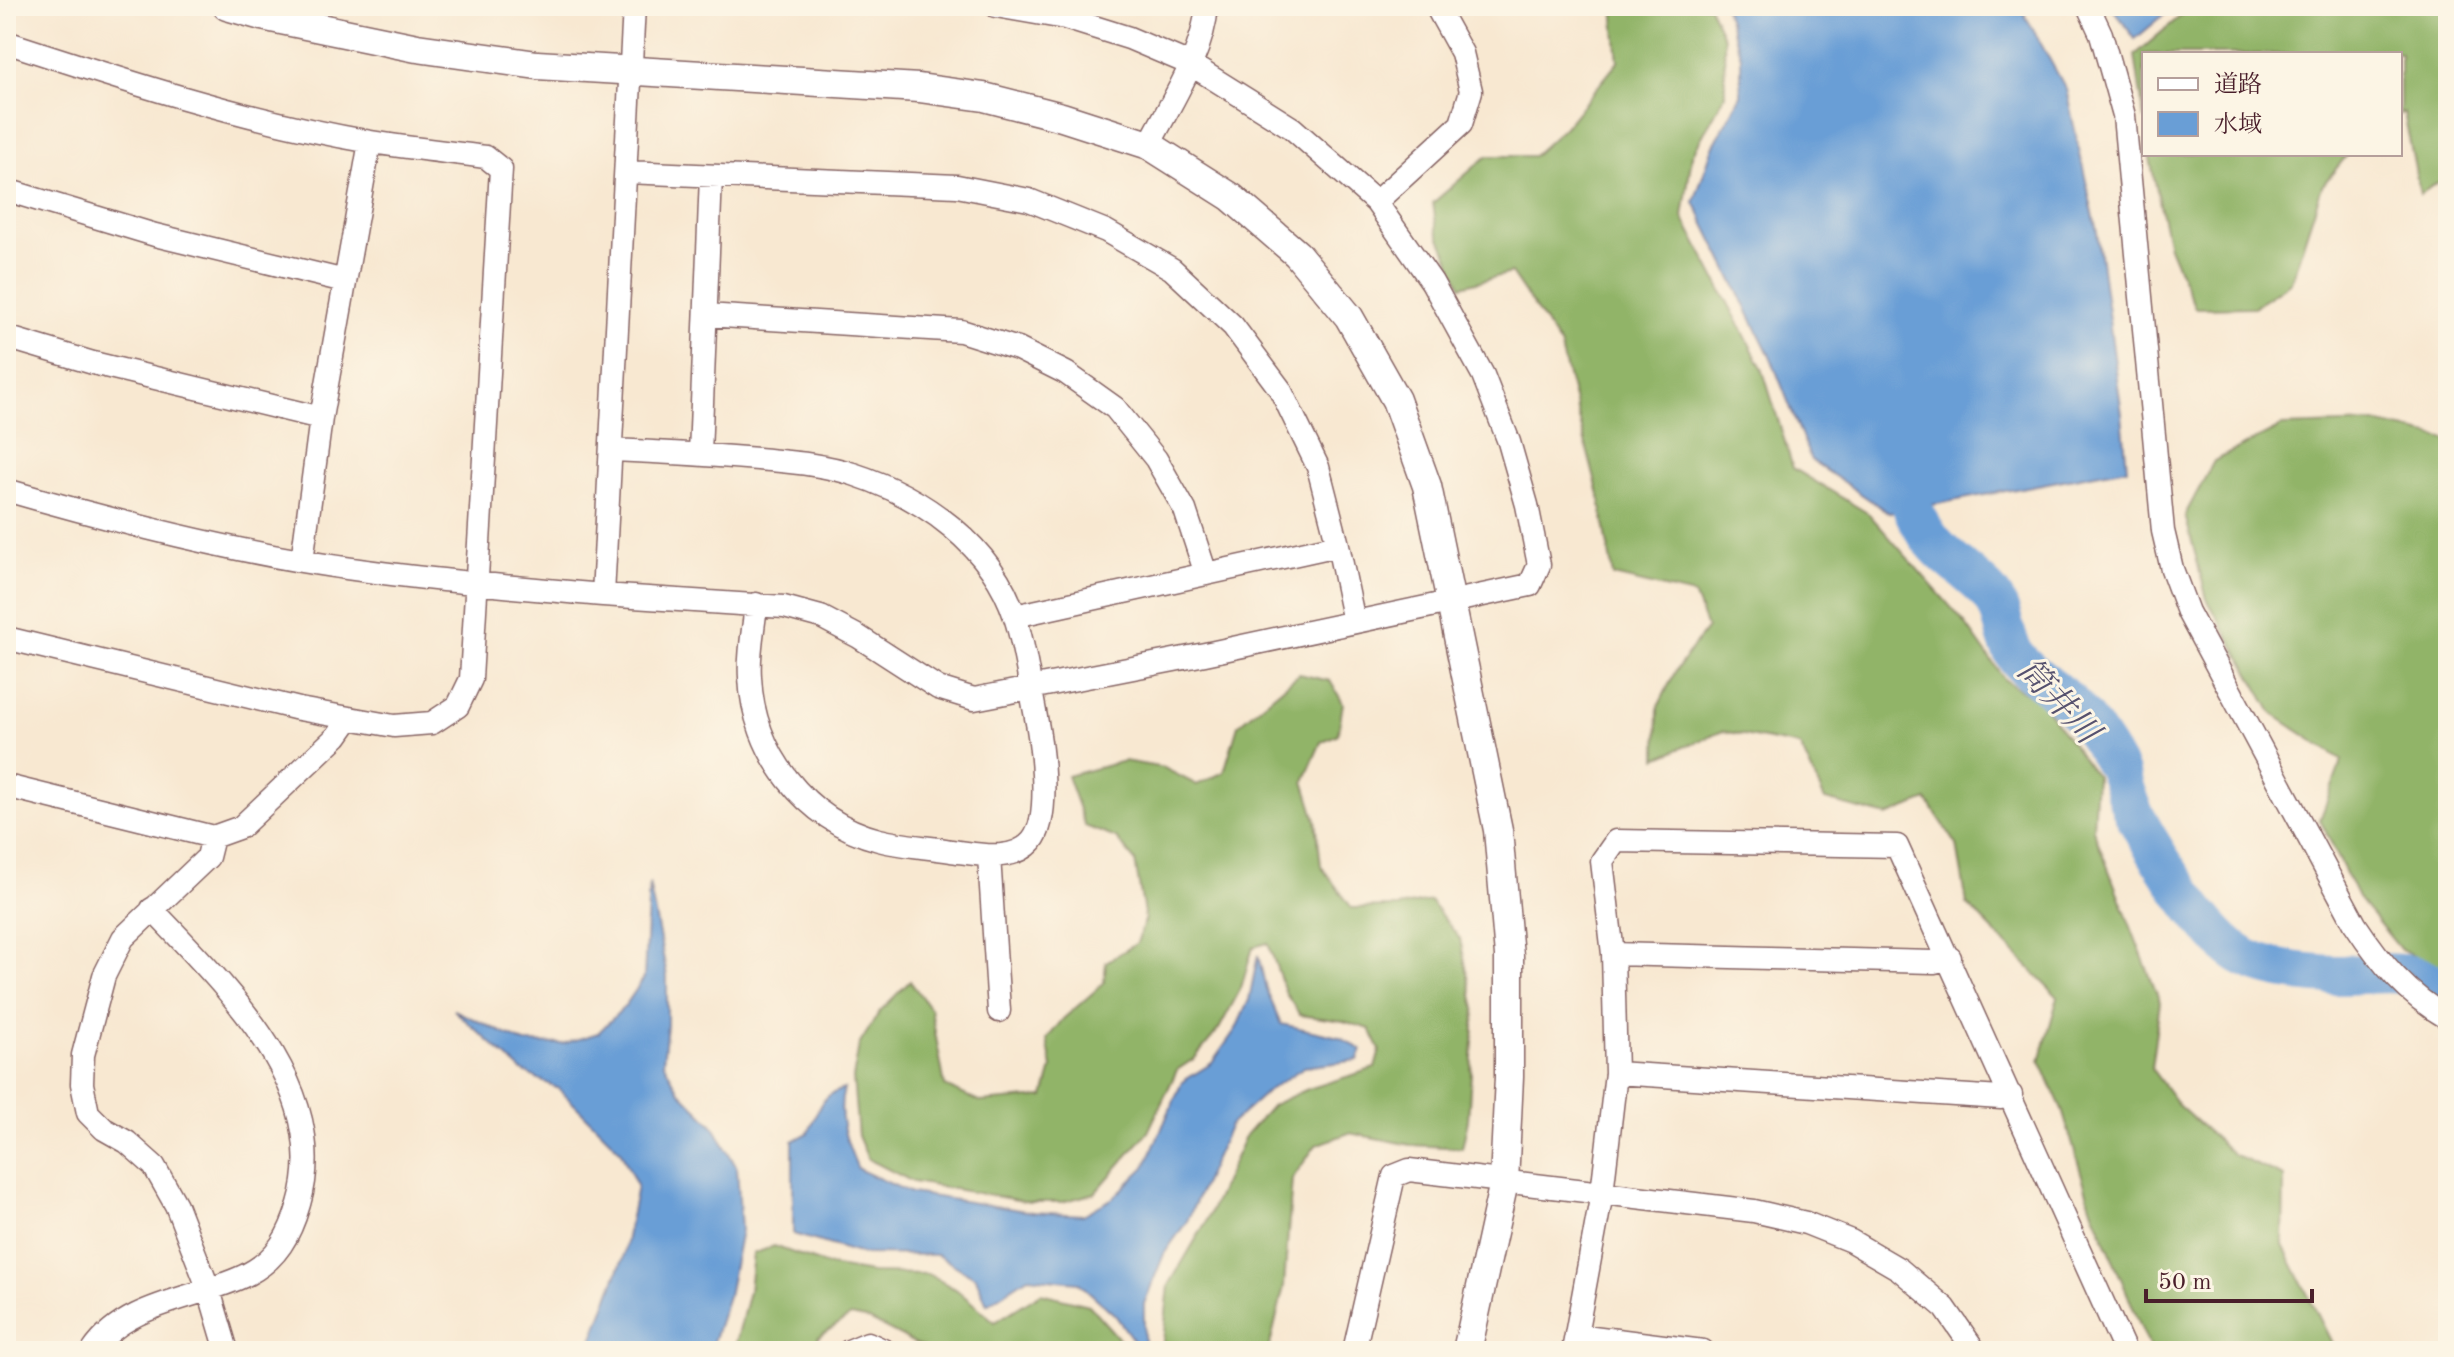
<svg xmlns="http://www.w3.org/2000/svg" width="2454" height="1357" font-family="'Old Standard TT','Noto Serif JP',serif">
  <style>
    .forest { fill: #91b468; stroke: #6e6a4a; stroke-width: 2 }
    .water { fill: #699ed6; stroke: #5a5e80; stroke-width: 2 }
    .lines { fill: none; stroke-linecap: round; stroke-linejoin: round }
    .river { stroke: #699ed6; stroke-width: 40 }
    .minor-casing { stroke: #876565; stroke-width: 25 }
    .tertiary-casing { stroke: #876565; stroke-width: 31 }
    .minor { stroke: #fff; stroke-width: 22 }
    .tertiary { stroke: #fff; stroke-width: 28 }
    .labels { text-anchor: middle; stroke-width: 6; stroke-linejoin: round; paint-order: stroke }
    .water-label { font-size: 34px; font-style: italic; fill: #56526f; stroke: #fcf5e5 }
  </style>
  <rect width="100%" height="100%" fill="#fcf5e5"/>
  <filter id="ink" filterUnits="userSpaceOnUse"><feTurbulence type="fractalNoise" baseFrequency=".0125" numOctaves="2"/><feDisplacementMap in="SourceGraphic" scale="16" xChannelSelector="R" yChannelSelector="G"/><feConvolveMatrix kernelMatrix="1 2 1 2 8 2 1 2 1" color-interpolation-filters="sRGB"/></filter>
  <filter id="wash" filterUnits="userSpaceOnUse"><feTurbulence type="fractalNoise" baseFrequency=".006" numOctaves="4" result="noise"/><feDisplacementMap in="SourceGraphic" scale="32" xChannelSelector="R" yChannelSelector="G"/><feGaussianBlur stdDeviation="1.8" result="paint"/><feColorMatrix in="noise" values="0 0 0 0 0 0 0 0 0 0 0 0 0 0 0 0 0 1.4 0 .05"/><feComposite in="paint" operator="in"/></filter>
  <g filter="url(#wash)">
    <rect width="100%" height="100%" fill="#f8e8d1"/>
    <path class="forest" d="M1613,6H1709L1724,38L1725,95L1692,155L1683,217L1762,368L1793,468L1869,514L1965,623L2005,680L2042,703L2096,776L2093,829L2160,1002L2151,1068L2179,1106L2234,1155L2284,1177L2283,1245L2336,1351H2151L2091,1206L2062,1109L2040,1061L2058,997L1967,904L1957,845L1927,800L1887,816L1825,800L1800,746L1723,731L1657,758L1658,707L1676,670L1707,628L1694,595L1613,576L1600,499L1560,345L1511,273L1461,286L1437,231L1433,203L1487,156H1533L1565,127L1618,62Z
      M2183,6H2448V176L2420,194L2404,113L2400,115V54H2144V119L2135,55L2184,13Z
      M2149,154H2348L2322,186L2291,282L2254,307L2195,308L2169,247Z
      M2375,423L2448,439V973L2401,950L2358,898L2320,820L2342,760L2273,714L2207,599L2185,515L2214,461L2282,426Z
      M1299,674L1330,681L1343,703L1338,734L1321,742L1304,781L1316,820L1321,866L1352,908L1398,907L1430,901L1460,939L1475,1009L1468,1120L1462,1148L1411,1145L1349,1133L1316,1145L1292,1179L1284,1286L1269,1349L1271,1351H1162L1169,1285L1206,1222L1245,1136L1272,1105L1308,1089L1375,1068L1380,1050L1370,1029L1343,1021L1300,1015L1286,994L1268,943L1253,947L1241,988L1219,1029L1195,1058L1177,1070L1148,1132L1095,1193L1062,1202H1029L913,1182L868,1159L858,1136L853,1078L859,1045L880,1011L910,981L931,1010L945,1086L980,1102L1044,1097L1052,1068L1047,1039L1063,1019L1104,983L1106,962L1137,943L1145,919L1135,861L1116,838L1085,826L1067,776L1124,761L1164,768L1197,785L1224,772L1238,725Z
      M774,1246L830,1266L871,1273L928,1274L957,1290L995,1322L1041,1293L1089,1305L1130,1351H930L869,1320L851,1316L818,1337V1351H734L749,1291L753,1254Z"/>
    <path class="water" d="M1724,6H2020L2066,89L2097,232L2122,414L2127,468L1889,513L1811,460L1771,358L1694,202L1713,147L1741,95V57Z
      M2111,6H2171V9L2135,39Z
      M649,883L667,976V1025L663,1062L679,1091L713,1125L737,1168L741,1230L728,1296L710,1351H588L623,1258L637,1186L620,1150L559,1089L522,1071L454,1010L525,1043L563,1044L598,1033L625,1006L644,978Z
      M1258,955L1266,989L1281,1024L1339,1037L1362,1050L1358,1060L1304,1067L1269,1090L1230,1125L1187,1221L1164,1254L1144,1304V1351H1141L1115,1315L1078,1282L1028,1277L987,1304L976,1278L937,1255L862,1254L793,1234V1141L808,1133C820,1110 816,1097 844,1089C836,1116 847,1144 858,1169L911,1193L1033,1212L1083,1215L1113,1198L1145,1167L1182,1082L1212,1063L1236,1029L1249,1000Z"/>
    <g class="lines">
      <path class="river" d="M1909,455C1906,490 1905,500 1924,530C1940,556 1968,571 1989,593C2006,612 2002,640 2018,659C2033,677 2056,689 2073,706C2089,723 2104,745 2115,765C2124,781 2126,800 2135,816C2155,853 2208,940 2246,958C2271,970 2307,974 2335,975C2363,975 2391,970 2419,977C2429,980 2439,992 2448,998"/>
    </g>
  </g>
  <g filter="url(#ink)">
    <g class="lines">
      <defs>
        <path id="minor" d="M634,6L603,595L784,607L821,617L859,637L938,688L974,699L1205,654L1530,585L1539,565L1527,505L1509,442L1483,375L1432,282L1376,202L1292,128L1190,64L1129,38L1065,18L996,6
          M2088,6L2101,34L2124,116L2163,531L2172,569L2188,612L2355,924C2380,962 2408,996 2448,1018
          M6,42C125,81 247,121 371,142C409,148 448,152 486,157L501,169L471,679L458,706L432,723L394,726L299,709L6,638
          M1149,145C1171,102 1203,55 1207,6
          M626,172L957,186L1029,200L1106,231L1172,269L1233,326L1280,389L1318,467L1338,545L1354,622
          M6,190L155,235L345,281
          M1376,202L1461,124L1471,91L1462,53L1436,6
          M706,315L961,331L1018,349L1066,373L1115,408L1156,459L1185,510L1206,574
          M6,337L93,363L321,418
          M613,450C661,452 709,455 758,459C789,462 823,464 853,474C922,496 992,545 1015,617C1025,647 1029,681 1035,712C1041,742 1052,817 1032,841C1013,863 976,854 951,851C928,847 902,846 879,840C805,821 753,752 750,677C748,653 754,628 756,604
          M700,454L711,176
          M6,490C103,518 202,544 301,561C401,578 503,586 603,595
          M302,561L321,418L370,142
          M1015,616L1338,545
          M6,786L213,837L241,827L337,736L349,719
          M213,837L208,857L123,938L104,976L83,1055L82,1084L88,1113L104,1129L127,1142L154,1166L176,1205L209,1290L227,1351
          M989,856L999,1011
          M1613,954L1934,962L1950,958
          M1616,1073L2001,1098L2011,1095
          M1577,1335L1703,1351
          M93,1351C127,1301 197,1300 248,1274C277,1259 290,1235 299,1204C334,1087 223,985 152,909
          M849,1351L868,1343L885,1351
          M1354,1351L1394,1176L1409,1170L1754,1211L1806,1223L1851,1241L1899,1269L1945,1308L1975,1351
          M1573,1351L1602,1193L1616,1073L1613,954L1602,861L1616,841L1897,846L2125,1351"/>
        <path id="tertiary" d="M227,6L262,16L417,48L537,65L919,88L984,97L1062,117L1149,145L1231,197L1297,254L1349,317L1396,400L1427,486L1498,830L1509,956V1077L1504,1182L1467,1351"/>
      </defs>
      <use href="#minor" class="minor-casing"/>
      <use href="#tertiary" class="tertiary-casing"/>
      <use href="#minor" class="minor"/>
      <use href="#tertiary" class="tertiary"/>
    </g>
  </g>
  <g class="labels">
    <g class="water-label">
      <text transform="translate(2059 700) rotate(47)" y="12">筒井川</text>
    </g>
  </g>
  <rect width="2454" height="1357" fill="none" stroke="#fcf5e5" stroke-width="32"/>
  <rect x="2142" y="52" width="260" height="104" fill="#fcf5e5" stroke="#b59f9b" stroke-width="2"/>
  <rect x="2158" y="78" width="40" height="12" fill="#ffffff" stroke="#b59f9b" stroke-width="2"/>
  <text x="2214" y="92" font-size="24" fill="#4a1f2b">道路</text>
  <rect x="2158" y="112" width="40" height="24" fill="#699ed6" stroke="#b59f9b" stroke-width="2"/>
  <text x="2214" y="132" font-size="24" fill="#4a1f2b">水域</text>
  <path d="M2146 1289v12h166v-12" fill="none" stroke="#4a1f2b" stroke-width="4"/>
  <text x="2158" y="1289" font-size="24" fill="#4a1f2b" stroke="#fcf5e5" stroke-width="6" paint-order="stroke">50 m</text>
</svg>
